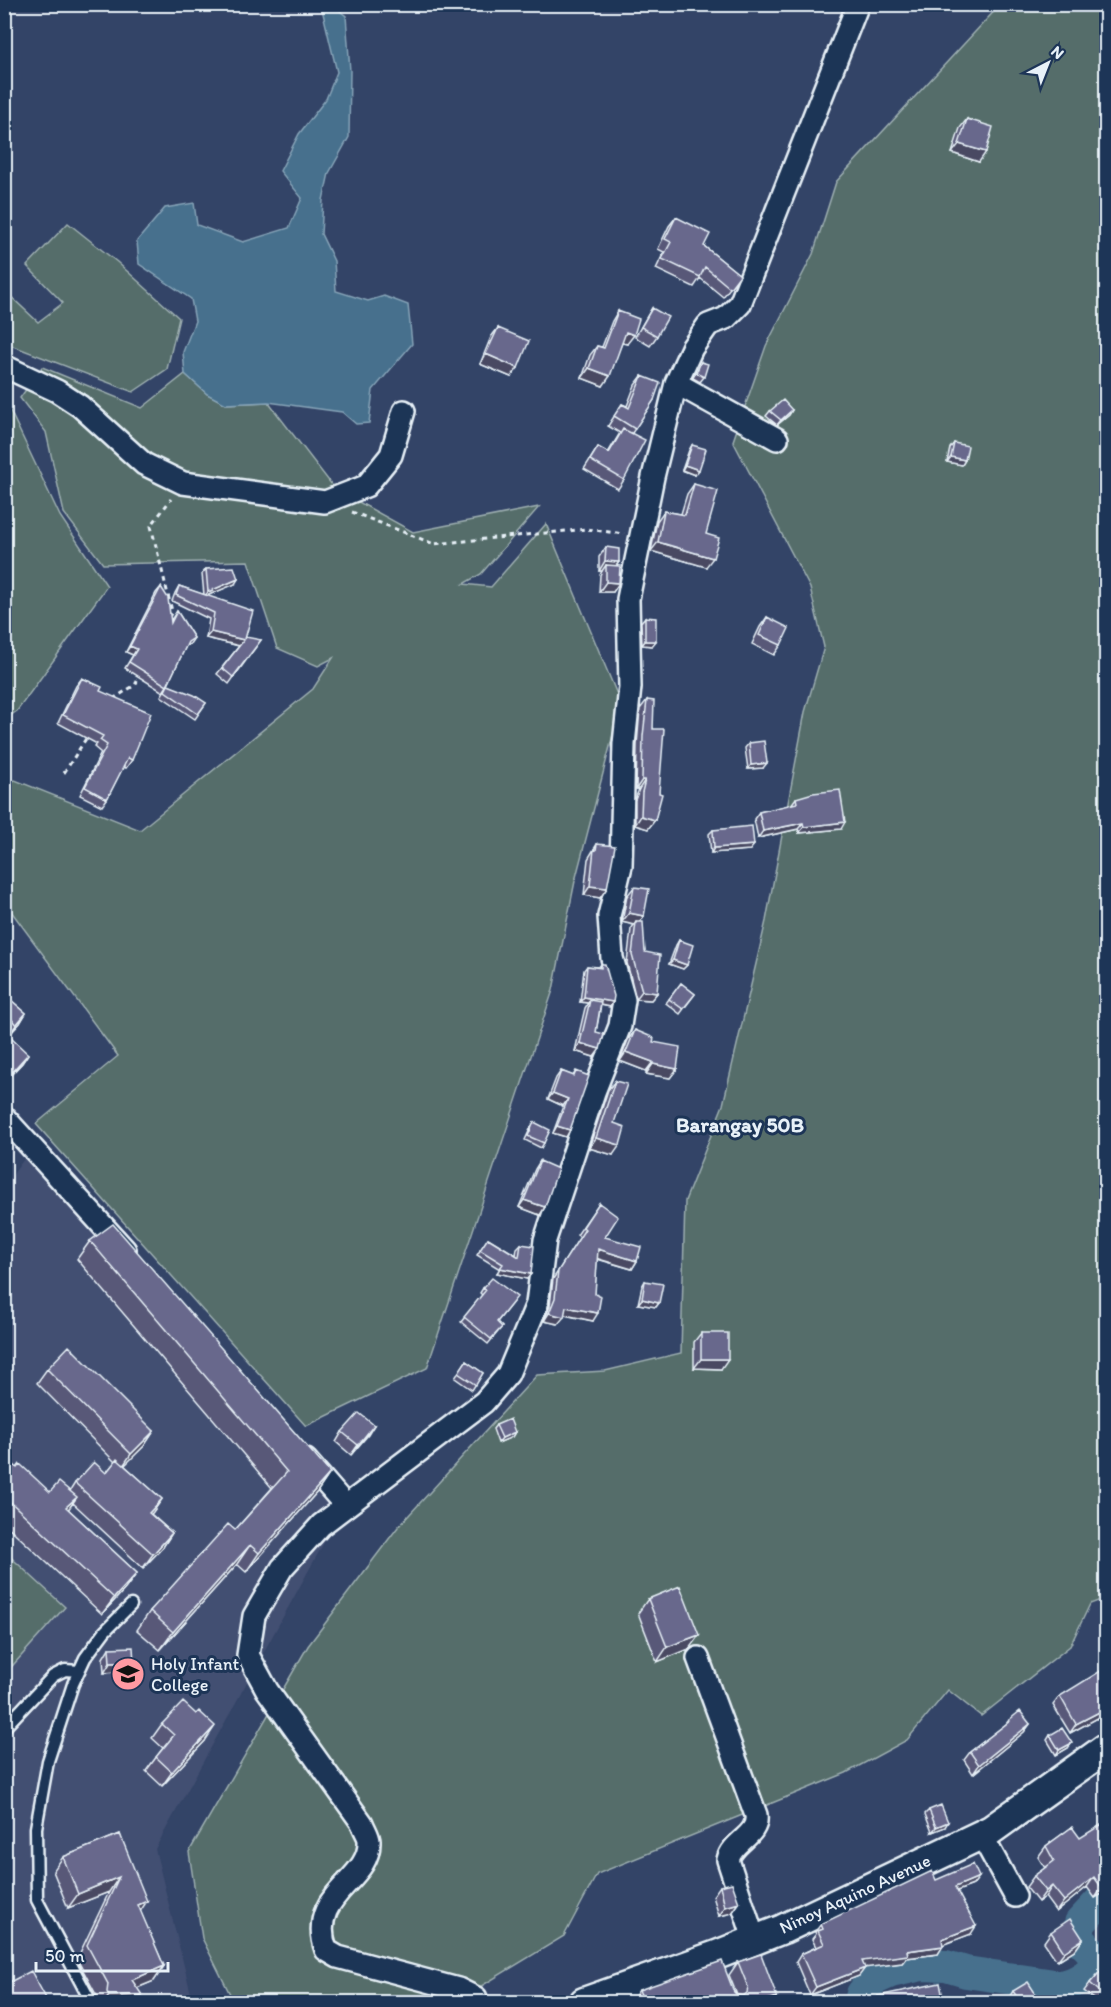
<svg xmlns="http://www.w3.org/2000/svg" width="1111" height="2007" font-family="Itim,sans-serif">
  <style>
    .built { fill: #434f72 }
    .green { fill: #546d6a; stroke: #9eafb1; stroke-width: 1.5 }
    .water { fill: #46708d; stroke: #87a4b8; stroke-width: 1.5 }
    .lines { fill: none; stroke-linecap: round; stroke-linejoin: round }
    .river { stroke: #46708d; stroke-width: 32 }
    .service-casing { stroke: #e8f1f8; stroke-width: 15 }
    .minor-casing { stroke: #e8f1f8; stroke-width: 26 }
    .secondary-casing { stroke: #e8f1f8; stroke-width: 33 }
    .path { stroke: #e8f1f8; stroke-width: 3; stroke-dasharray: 4.5 4.5; stroke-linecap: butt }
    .service { stroke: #1d3557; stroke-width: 10 }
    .minor { stroke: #1d3557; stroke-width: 21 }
    .secondary { stroke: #1d3557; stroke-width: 28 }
    .wall { fill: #595978; stroke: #e8f1f8; stroke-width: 1.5 }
    .shaded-wall { fill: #484962; stroke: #e8f1f8; stroke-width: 1.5 }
    .building { fill: #67688c; stroke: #e8f1f8; stroke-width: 1.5 }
    .labels { text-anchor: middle; stroke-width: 6; stroke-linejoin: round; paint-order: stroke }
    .poi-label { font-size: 18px; fill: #e8f1f8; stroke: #1d3557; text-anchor: start }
    .street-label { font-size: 18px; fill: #e8f1f8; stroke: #1d3557 }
    .quarter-label { font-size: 21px; font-weight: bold; fill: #e8f1f8; stroke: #1d3557 }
  </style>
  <rect width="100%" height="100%" fill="#334467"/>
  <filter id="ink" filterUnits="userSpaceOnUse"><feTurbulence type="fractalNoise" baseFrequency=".0167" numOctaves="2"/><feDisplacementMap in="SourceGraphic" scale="12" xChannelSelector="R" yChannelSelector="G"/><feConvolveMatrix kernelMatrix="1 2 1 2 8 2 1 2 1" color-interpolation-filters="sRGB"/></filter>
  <g filter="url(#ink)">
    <path class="built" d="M24,1159L348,1499L155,1849L193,2002H5L4,1187Z"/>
    <path class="green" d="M1000,5H1106V1598L1090,1604L1070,1646L981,1716L948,1690L907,1740L846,1773L597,1874L564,1936L455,2002H234L202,1938L189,1852L308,1646L398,1527L537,1375L605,1371L681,1353L685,1201L723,1105L766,921L805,712L824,647L810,588L733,441L766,346L813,254L836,182Z
      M68,223L117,262L179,318L167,369L133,392L5,343V296L7,293L38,322L63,303L27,266Z
      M42,367L142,408L185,374L207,394L226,404L268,402L335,489L413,532L539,507L481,574L463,584L491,587L546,524L621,704L575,881L553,990L427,1368L306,1426L36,1124L118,1056L5,903V785L15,780L140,830L313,689L333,658L318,666L277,648L248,561L103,564L64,513L46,432L20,398Z
      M5,400L60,516L107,586L17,711L5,719Z
      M5,1552L65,1607L5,1674Z"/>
    <path class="water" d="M335,7L346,16L350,71L349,137L329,173L323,200L321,234L334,261L336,291L368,301L384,296L408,305L412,344L373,390L369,423L356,424L342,412L268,402L226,404L207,394L185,374L183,352L195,321L191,299L139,264L137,241L165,208L194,203L197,225L243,242L289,228L302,198L280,171L299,134L326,99L337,72L322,9Z"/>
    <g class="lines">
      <path class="river" d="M860,2002L862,1994L873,1980L891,1972L922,1965L946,1966L966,1972L1061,1986C1073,1984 1100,1972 1094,1956C1091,1949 1083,1943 1078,1938L1080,1923L1106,1895"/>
      <defs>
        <path id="service" d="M4,1728L53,1676L65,1670L79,1671
          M91,2002L37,1900L36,1828L48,1761L73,1684L85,1658L105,1631L131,1605"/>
        <path id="minor" d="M4,366L57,391L80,406L144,464L183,483L325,502L366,486L391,455L404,411
          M676,383L777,439
          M4,1117L125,1250
          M306,1460L345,1505
          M698,1658L756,1815C759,1836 732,1841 728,1860L754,1939
          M981,1834L1015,1896
          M476,1998L458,1989L338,1957L326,1950C306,1893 371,1882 369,1841C369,1836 364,1829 362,1823L267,1690L248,1655L254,1616L282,1568L321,1525L484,1402L508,1374L537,1304L545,1240L594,1092L620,1026L624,1000L612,958L609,916L621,866L624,744L630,687L628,599L653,477L676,383L692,348L708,325L726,318L740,304L858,4"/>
        <path id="secondary" d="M584,2002L714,1956L783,1929L991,1830L1106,1748"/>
      </defs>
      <use href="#service" class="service-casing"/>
      <use href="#minor" class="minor-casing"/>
      <use href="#secondary" class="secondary-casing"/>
      <path class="path" d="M352,512L434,544L587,529L624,534
        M169,617L172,611L151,526L171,499
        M113,699L135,685L141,674
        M64,773L87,737"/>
      <use href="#service" class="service"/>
      <use href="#minor" class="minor"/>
      <use href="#secondary" class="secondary"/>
    </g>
    <path class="wall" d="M967,119L979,162L952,153L960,128Z
      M676,217L704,246L740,275L723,297L700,278L694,287L656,269L664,252L658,249L669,226Z
      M652,308L657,336L650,346L635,337Z
      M618,311L627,344L622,343L603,386L582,378L590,355L597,346L602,347L612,321Z
      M498,328L511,377L480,364L491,337Z
      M701,362L704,377L700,382L693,378Z
      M642,376L654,400L632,433L624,480L618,489L584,469L598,447L608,453L620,433L608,426L622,404L627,406L635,385Z
      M792,410L789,415L777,425L766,416L770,411Z
      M954,443L965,460L962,465L947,462L950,448Z
      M692,445L695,475L682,470L689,450Z
      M694,484L706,534V567L651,551L657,521L664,511L681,514L687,494Z
      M606,547L619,562L616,566L619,583L613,592H599L600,575L602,571H599V557Z
      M206,569L235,584L206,596L245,639L261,640L229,684L217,674L239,646L206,638L209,619L172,601L175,593L179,586L204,595L202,574Z
      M161,587L171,620L177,611L194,638L190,644L186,646L167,686L163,692L125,668L133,655L126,652L156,593Z
      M645,617L652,646L642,645L641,622Z
      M767,617L781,645L774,655L752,644L760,627Z
      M82,678L100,691L132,760L126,768L123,767L107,799L102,806L80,795L101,753L94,747L97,744L58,723L76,686Z
      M168,685L206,703L195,719L161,696Z
      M647,700L653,729L659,793L655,820L648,829L635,825V800L639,789H636L637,745L640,709Z
      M749,743L763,768L748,769L745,748Z
      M796,798L841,829L799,833L798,829L758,838L754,819L759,812L791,805Z
      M713,830L750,850L711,853L709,834Z
      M597,844L607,888L600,898L584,895L588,859Z
      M634,887L644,916L640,922L645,952L657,993L651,1000L636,999L627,963L631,929L634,925L622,922L627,896Z
      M679,940L687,965L683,969L669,964L676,945Z
      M601,964L613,1002L610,1007L601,1005L596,1032L594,1057L575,1051L585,1008L588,1003L580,1002L584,970L587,966L599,967Z
      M681,983L695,994L680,1014L666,1003Z
      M4,994L26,1013L20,1023L9,1035L4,1028Z
      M635,1030L653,1042L677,1069L670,1078L646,1074V1071L620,1061L628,1040Z
      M4,1039L28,1054L22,1063L4,1082Z
      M561,1071L573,1076L576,1071L566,1137L553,1133L563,1106L548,1099L556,1078Z
      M615,1081L614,1123L613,1155L589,1148L608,1090Z
      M534,1122L544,1143L541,1148L525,1140L531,1127Z
      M540,1161L545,1207L540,1215L519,1207L535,1169Z
      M599,1203L605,1237L637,1261L632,1269L597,1259L593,1321L564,1315L558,1324L544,1321L550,1306L553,1279L580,1237L577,1235Z
      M488,1238L516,1255L517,1248L521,1244L531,1274L527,1279L497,1273L500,1269L477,1255Z
      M90,1241L330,1473L317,1492L246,1572L237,1564L160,1650L137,1630L150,1611L235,1530L272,1488L77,1259Z
      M645,1281L659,1303L656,1307L638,1304L642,1286Z
      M483,1288L513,1302L497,1322L502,1327L488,1344L461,1322L482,1295L480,1293Z
      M701,1333L721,1369L694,1368V1342Z
      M466,1361L483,1373L472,1390L455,1378Z
      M47,1369L154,1431L144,1446L124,1465L162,1499L151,1514L172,1533L163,1547L143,1568L73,1503L68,1509L137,1573L125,1589L102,1614L4,1523V1456L17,1468L50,1492L70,1491L75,1483L106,1473L115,1462L37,1383Z
      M374,1425L351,1455L336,1442L342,1432Z
      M496,1425L515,1432L512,1437L498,1443L493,1429Z
      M648,1599L689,1649L657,1662L638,1613Z
      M109,1648L128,1671L104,1673L103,1658Z
      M1060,1696L1107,1713L1070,1733L1053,1705Z
      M1009,1720L1030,1724L1024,1732L973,1774L964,1760L970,1752L1006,1724Z
      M162,1724L205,1741L162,1786L146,1771L163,1748L152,1738Z
      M1050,1735L1068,1748L1056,1755L1047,1740Z
      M929,1810L945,1827L932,1832L925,1814Z
      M1072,1827L1107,1891L1095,1898L1087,1887L1056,1912L1045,1897L1038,1902L1026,1887L1034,1876L1045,1868L1038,1857L1046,1846Z
      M120,1834L140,1911L164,1966L154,1981L137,1988L136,2002H97L98,1998L77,1959L109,1892L68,1908L53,1871L63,1857Z
      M936,1880L973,1885L957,1891L971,1934L943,1944L938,1954L906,1958L902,1963L865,1967L859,1976L810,1995L796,1962L801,1954L816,1947L812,1939L816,1934L815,1932L821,1924Z
      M720,1886L739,1903L732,1913L719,1916L713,1896Z
      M1051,1932L1083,1939L1076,1949L1057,1961L1044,1942Z
      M738,1962L773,2002H631L639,1990L734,1992L737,1995L729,1975Z
      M1107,1964V2002H1098L1084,1991L1090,1983Z
      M1013,1991L1041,2002H1008L1007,2001Z
      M878,1996L940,2002H874Z"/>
    <path class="shaded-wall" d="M959,144L986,152L979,162L952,153Z
      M626,332L634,335L627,344L619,342Z
      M486,354L518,368L511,377L480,364Z
      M589,368L610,376L603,386L582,378Z
      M792,410L789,415L777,425L781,420Z
      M951,457L965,460L962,465L947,462Z
      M685,465L699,470L695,475L682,470Z
      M658,542L713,558L706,567L651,551Z
      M605,561L619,562L612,571L606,565L602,571H599Z
      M238,579L235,584L204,597L208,592Z
      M606,582L619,583L613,592H599Z
      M211,632L244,640L240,646L206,638Z
      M645,641H656L652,646L642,645Z
      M130,646L137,649L133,655L126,652Z
      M767,763L763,768L748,769L751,765Z
      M642,780H645L639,789H636Z
      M641,816L655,820L648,829L635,825Z
      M845,822L841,829L799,833L804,827Z
      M803,823L798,829L758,838L763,831Z
      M754,845L750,850L711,853L714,848Z
      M590,886L607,888L600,898L584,895Z
      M629,913L644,916L638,925L636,922L634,925L622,922Z
      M673,960L687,965L683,969L669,964Z
      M642,991L657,993L651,1000L636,999Z
      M584,997L613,1002L610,1007L590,1003V1000L588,1003L580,1002Z
      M26,1013L20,1023L9,1035L16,1025Z
      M580,1043L600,1049L594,1057L575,1051Z
      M626,1052L653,1062L646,1071L620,1061Z
      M28,1054L22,1063L4,1082L9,1075Z
      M653,1064L677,1069L670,1078L646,1074Z
      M553,1093L568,1099L563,1106L548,1099Z
      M557,1126L570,1130L566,1137L553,1133Z
      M596,1138L620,1145L613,1155L589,1148Z
      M524,1200L545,1207L540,1215L519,1207Z
      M598,1249L637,1261L632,1269L592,1257Z
      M500,1268L531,1274L527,1279L497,1273Z
      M642,1299L659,1303L656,1307L638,1304Z
      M566,1307L598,1313L593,1321L561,1314Z
      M549,1313L564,1317L558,1324L544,1321Z
      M701,1359H728L721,1369L694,1368Z
      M374,1425L368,1435L351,1455L358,1445Z
      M154,1431L144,1446L121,1469L131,1454Z
      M515,1432L512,1437L498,1443L502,1438Z
      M330,1473L317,1492L246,1572L259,1553Z
      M77,1497L65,1514L66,1507Z
      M162,1499L153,1512L140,1526L149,1513Z
      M172,1533L163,1547L143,1568L153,1554Z
      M250,1545L237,1564L160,1650L173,1632Z
      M137,1573L125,1589L102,1614L114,1598Z
      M699,1635L689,1649L657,1662L667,1647Z
      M134,1662L128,1671L104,1673L110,1663Z
      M1107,1708V1713L1070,1733L1076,1724Z
      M1030,1724L1024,1732L973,1774L979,1765Z
      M215,1726L205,1741L162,1786L172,1772Z
      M1072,1743L1068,1748L1056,1755L1059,1750Z
      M948,1822L945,1827L932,1832L936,1827Z
      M119,1877L109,1892L68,1908L78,1894Z
      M979,1877L973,1885L949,1894L955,1887Z
      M1094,1877L1087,1887L1056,1912L1064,1901Z
      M1107,1885V1891L1095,1898L1102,1888Z
      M1052,1886L1045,1897L1038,1902L1046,1891Z
      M147,1901L137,1916L138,1905Z
      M739,1903L732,1913L719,1916L725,1907Z
      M976,1926L971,1934L937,1947L942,1939Z
      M1083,1939L1076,1949L1057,1961L1064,1952Z
      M943,1946L938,1954L906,1958L902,1963L856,1969L862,1961L907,1951Z
      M164,1966L154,1981L122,1994L132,1980Z
      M865,1968L859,1976L810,1995L816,1987Z
      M142,1995L136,2002H104L109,1996Z
      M777,1997L773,2002H761Z
      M943,1998L940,2002H928L929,2001Z"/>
    <path class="building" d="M967,119L993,127L986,152L959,144Z
      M676,217L710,234L704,246L740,275L730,288L705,267L700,277L662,259L671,242L665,239Z
      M652,308L668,317L657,336L641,327Z
      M618,311L639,319L634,335L626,332L610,376L589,368L597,346L604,348Z
      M498,328L529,341L518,368L486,354Z
      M701,362L708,364L704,377L696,373Z
      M642,376L660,383L654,400L635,429L614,416L622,404L629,408Z
      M783,400L792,410L781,420L770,411Z
      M623,429L645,440L624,480L590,460L598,447L609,453Z
      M954,443L968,446L965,460L951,457Z
      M692,445L706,449L699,470L685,465Z
      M694,484L718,491L706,534L719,538L713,558L658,542L664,511L685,515Z
      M606,547L619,549V562L605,561Z
      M606,565L620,566L619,583L606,582Z
      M234,567L238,579L208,592L206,569Z
      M179,586L253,611L245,639L246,637L261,640L233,677L222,668L244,640L211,632L214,613L176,595Z
      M161,587L168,598L171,623L177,611L194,638L188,642L167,686L129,662L137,649L130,646Z
      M645,617L656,618V641H645Z
      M767,617L789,628L781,645L759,635Z
      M82,678L102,687L100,691L151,713L132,760L128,758L107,799L85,787L107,745L100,740L103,736L63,715Z
      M168,685L194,695L206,703L198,714L165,691Z
      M647,700L654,701L653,729H664L659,793L662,794L655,820L641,816L642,792L645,780H642L643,736Z
      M764,741L767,763L751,765L749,743Z
      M840,790L845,822L804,827L803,823L763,831L759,812L797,803L796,798L813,793Z
      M752,826L754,845L714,848L713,830Z
      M597,844L615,846L607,888L590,886L594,849L596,850Z
      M634,887L649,889L644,916L629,913Z
      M636,922H643L645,952L660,955L657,993L642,991L632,955Z
      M679,940L693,945L687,965L673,960Z
      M601,964H605L614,996L613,1002L584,997L587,966L601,968Z
      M681,983L695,994L683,1009L669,999Z
      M4,994L26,1013L16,1025L4,1009Z
      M590,1000L601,1002L596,1032L604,1034L600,1049L580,1043Z
      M635,1030L654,1038L653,1042L680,1047L677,1069L653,1064V1062L626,1052Z
      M10,1037L28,1054L9,1075L4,1071V1039L6,1040Z
      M561,1071L574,1076L576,1071L589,1076L570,1130L557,1126L568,1099L553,1093Z
      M615,1081L627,1084L614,1123L625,1127L620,1145L596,1138Z
      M534,1122L550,1130L544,1143L528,1136Z
      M540,1161L558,1169L545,1207L524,1200Z
      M599,1203L618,1217L605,1237L641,1247L637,1261L598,1249L595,1294L601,1296L598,1313L566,1307L564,1317L549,1313L555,1298L558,1271L585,1229L583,1227Z
      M113,1224L330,1473L259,1553L250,1545L173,1632L150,1611L228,1524L235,1530L287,1472L90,1241Z
      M488,1238L519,1257L521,1244L534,1246L531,1274L500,1268L503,1264L480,1250Z
      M492,1278L517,1297L497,1322L502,1327L491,1339L464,1317L486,1290L483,1288Z
      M645,1281L663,1284L659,1303L642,1299Z
      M701,1333H728V1359H701Z
      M69,1346L154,1431L131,1454L47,1369Z
      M466,1361L483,1373L476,1385L458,1373Z
      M359,1413L374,1425L358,1445L342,1432Z
      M510,1419L515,1432L502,1438L496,1425Z
      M4,1456L17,1468L20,1464L50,1492L59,1482L77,1497L66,1507L137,1573L114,1598L4,1496Z
      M117,1459L162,1499L149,1513L172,1533L153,1554L75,1483L94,1462L106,1473Z
      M680,1586L699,1635L667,1647L648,1599Z
      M133,1647L134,1662L110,1663L109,1648Z
      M1107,1667V1708L1076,1724L1060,1696Z
      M183,1702L196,1714L199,1711L215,1726L172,1772L156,1757L174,1735L162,1724Z
      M1020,1711L1030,1724L979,1765L970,1752L1010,1721L1009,1720Z
      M1062,1728L1072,1743L1059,1750L1050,1735Z
      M941,1805L948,1822L936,1827L929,1810Z
      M1107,1821V1885L1102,1888L1094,1877L1064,1901L1052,1886L1046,1891L1034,1876L1054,1861L1046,1846L1072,1827L1080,1838Z
      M120,1834L147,1901L138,1905L164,1966L132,1980L142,1995L109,1996L107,1992L108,1984L87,1945L119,1877L78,1894L63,1857Z
      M973,1864L979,1877L955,1887L976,1926L942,1939L943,1946L907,1951L908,1955L862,1961L865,1968L816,1987L801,1954L824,1944L818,1931L823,1929L821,1924L932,1871L936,1880Z
      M732,1883L739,1903L725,1907L720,1886Z
      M1070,1919L1083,1939L1064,1952L1051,1932Z
      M761,1954L777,1997L761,2002H644L639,1990L722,1961L734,1992L737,1995L743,1996L747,1993L748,1987L738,1962Z
      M1107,1964V2002H1101L1106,1997L1090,1983Z
      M31,1971L48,2002H4V1985Z
      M1028,1982L1041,2002H1020L1013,1991Z
      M940,1983L943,1998L929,2001L930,2002H880L878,1996Z"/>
  </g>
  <defs>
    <symbol id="university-disc" viewBox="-11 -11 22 22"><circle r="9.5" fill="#ff9aa2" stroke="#1d3557"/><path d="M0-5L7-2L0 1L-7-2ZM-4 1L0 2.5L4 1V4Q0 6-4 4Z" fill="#111"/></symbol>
  </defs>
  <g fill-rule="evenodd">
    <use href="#university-disc" x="109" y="1655" width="38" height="38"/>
  </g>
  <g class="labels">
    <g class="poi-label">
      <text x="151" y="1670">Holy Infant<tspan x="151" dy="21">College</tspan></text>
    </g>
    <g class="street-label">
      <text transform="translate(855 1894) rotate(-25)" y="6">Ninoy Aquino Avenue</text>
    </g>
    <g class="quarter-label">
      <text x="740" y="1132">Barangay 50B</text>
    </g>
  </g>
  <rect width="1111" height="2007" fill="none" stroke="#1d3557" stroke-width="24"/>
  <rect x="12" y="12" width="1087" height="1983" fill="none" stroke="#e8f1f8" stroke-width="2" filter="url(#ink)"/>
  <g transform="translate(1048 63) rotate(42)" stroke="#1d3557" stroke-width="4.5" paint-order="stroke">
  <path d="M0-4.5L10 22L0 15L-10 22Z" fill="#e8f1f8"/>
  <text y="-9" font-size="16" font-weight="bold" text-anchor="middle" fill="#e8f1f8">N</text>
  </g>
  <path d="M36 1962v9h132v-9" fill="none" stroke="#e8f1f8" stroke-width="3"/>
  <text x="45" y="1962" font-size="18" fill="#e8f1f8" stroke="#1d3557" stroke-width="4.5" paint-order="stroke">50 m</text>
</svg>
